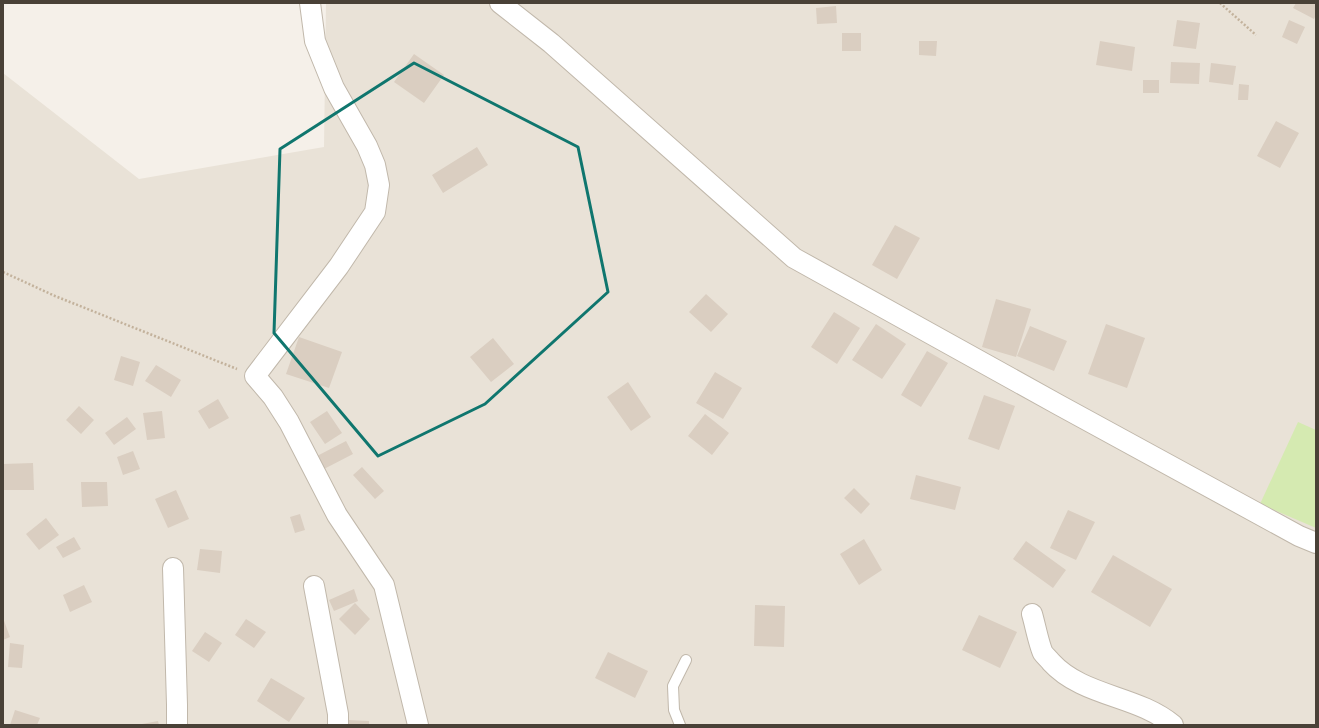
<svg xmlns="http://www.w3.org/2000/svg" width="1319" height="728" font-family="'Source Sans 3',sans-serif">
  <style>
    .residential { fill: #e9e2d7 }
    .green { fill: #d5eab1 }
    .building { fill: #dacec1 }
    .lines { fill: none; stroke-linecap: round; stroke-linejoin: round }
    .service-casing { stroke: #c1b8ab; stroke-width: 12 }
    .minor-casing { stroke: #c1b8ab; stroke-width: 22 }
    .path { stroke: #c3b29c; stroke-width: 2.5; stroke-dasharray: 2 2; stroke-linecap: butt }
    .service { stroke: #fff; stroke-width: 10 }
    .minor { stroke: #fff; stroke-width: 20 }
    .marked { fill: none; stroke: #0f766e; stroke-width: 3; stroke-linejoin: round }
  </style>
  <rect width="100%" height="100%" fill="#f5f0e9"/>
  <path class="residential" d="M326,3H1316V725H3V73L139,179L324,147Z"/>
  <path class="green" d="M1298,422L1316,430V528L1260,504Z"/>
  <path class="building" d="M1296,3H1316V15L1314,19L1293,8Z
    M836,6L837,23L817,24L816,8Z
    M1177,20L1200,23L1196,49L1173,46Z
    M1289,20L1305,27L1297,44L1282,37Z
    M842,33H861V51H842Z
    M919,41H937L936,56L919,55Z
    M1100,41L1135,47L1132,71L1096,65Z
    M414,54L444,75L424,103L394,82Z
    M1171,62L1200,63L1199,84L1170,83Z
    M1211,63L1236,66L1233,85L1209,82Z
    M1143,80H1159V93H1143Z
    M1239,84L1249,85L1248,100H1238Z
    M1276,121L1299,133L1280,168L1257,156Z
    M477,147L488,165L443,193L432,175Z
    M895,225L920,238L897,279L872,265Z
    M706,294L728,314L711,332L689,312Z
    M996,299L1031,309L1016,357L982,347Z
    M834,312L860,328L837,364L811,347Z
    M876,324L906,344L882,379L852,360Z
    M1106,324L1145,338L1127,388L1088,374Z
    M1030,326L1067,341L1054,371L1017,356Z
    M299,337L342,352L329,388L286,374Z
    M493,338L514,364L491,382L470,357Z
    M927,351L948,363L921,407L901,395Z
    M121,356L140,362L133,386L114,380Z
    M156,365L181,380L171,397L145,381Z
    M715,372L742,388L723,419L696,403Z
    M628,382L651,417L631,431L607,397Z
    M984,395L1015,406L999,450L968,439Z
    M218,399L229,418L209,429L198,411Z
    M79,406L94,420L81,434L66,420Z
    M162,411L165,438L147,440L143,413Z
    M327,411L342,433L325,444L310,422Z
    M705,414L729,433L712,455L688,436Z
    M127,417L136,429L114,445L105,433Z
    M346,441L353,454L324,469L317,456Z
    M133,451L140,469L123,475L117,457Z
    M33,463L34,490H3V464Z
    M362,467L384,491L375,499L353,475Z
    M916,475L961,487L955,510L910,499Z
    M81,482H107L108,506L82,507Z
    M854,488L870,504L861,514L844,498Z
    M176,490L189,519L168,528L155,499Z
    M1068,510L1095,522L1076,560L1050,548Z
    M300,514L305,530L295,533L290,517Z
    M46,518L59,535L39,550L26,534Z
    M74,537L81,549L63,558L56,547Z
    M864,539L882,570L859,585L840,554Z
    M1026,541L1066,570L1053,588L1013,559Z
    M200,549L222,551L220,573L197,570Z
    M1113,555L1172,589L1150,627L1091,592Z
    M84,585L92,602L70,612L63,595Z
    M354,589L358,601L334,611L329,600Z
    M355,603L370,619L355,635L339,619Z
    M755,605L785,606L784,647L754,646Z
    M979,615L1017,632L1000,668L962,650Z
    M3,618L10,637L3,640Z
    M246,619L266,632L254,648L235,635Z
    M205,632L222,643L209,662L192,651Z
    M10,643L24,645L22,668L8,667Z
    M608,652L648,671L635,698L595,678Z
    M271,678L305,698L289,722L257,701Z
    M15,710L40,718L37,725H10Z
    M348,720L369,721V725H348Z
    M158,721L159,725H142V724Z"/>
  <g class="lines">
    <defs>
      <path id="service" d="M680,725L674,710L673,686L686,660"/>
      <path id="minor" d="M310,3L315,41L334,88L367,146L375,165L379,185L375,212L339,266L255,376L273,397L289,422L337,515L384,585L418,725
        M500,3L551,43L794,258L1059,405L1299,536L1316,543
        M173,568L177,705V725
        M314,586L338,714V725
        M1032,614C1035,624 1039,645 1043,653C1045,656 1049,659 1051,662C1083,697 1137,695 1173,725"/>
    </defs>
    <use href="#service" class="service-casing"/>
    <use href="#minor" class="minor-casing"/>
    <path class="path" d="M1220,3L1256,35
      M3,272L55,296L237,369"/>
    <use href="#service" class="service"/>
    <use href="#minor" class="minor"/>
  </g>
  <path class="marked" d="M414,63L578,147L608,292L485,404L378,456L274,333L280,149Z"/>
  <rect width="1319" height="728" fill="none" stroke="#494137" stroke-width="8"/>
</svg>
